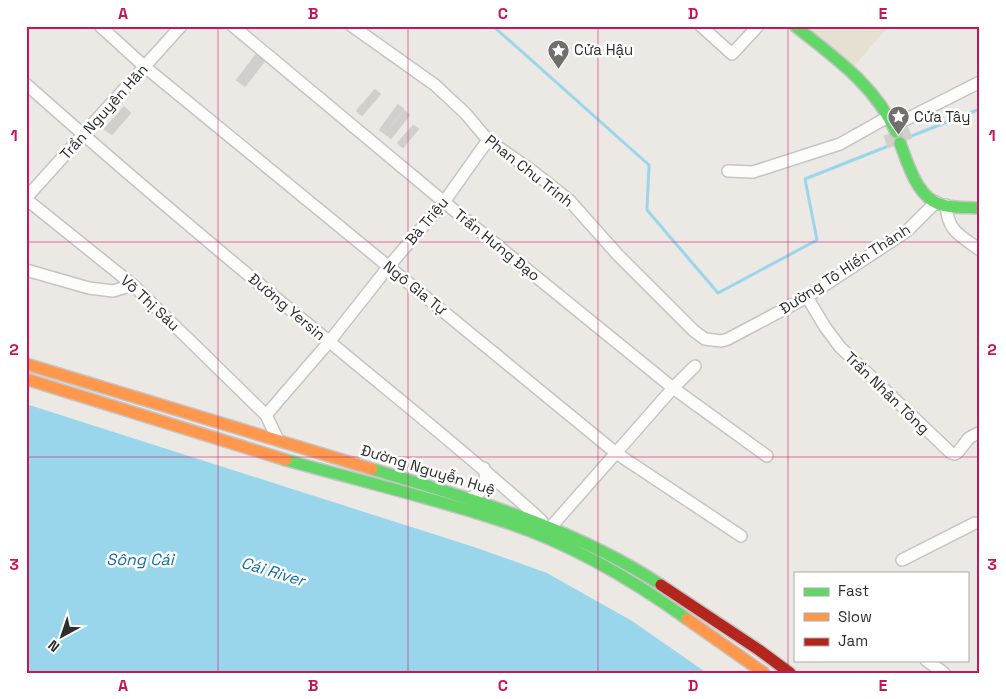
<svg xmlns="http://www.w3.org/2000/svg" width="1006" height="699" font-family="'Space Grotesk',sans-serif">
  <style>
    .education { fill: #e6e0d3 }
    .water { fill: #99d6ec }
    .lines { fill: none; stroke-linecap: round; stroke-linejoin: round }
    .stream { stroke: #99d6ec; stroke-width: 3 }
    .building { fill: #d1cecb; stroke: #d7d4d0 }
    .street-casing { stroke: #c5c4c5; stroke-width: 14 }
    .fast-casing { stroke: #c5c4c5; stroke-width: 14 }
    .slow-casing { stroke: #c5c4c5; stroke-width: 14 }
    .jam-casing { stroke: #c5c4c5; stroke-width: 14 }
    .street { stroke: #fcfcfb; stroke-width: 11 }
    .fast { stroke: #63d668; stroke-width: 11 }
    .slow { stroke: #ff974d; stroke-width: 11 }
    .jam { stroke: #b3261e; stroke-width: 11 }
    .grid { fill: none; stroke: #c2185b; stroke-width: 1; stroke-opacity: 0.55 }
    .labels { text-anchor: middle; stroke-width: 5; stroke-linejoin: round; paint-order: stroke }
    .poi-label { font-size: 15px; fill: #2e2e2e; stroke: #fff; text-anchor: start }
    .street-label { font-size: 15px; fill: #2e2e2e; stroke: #fff }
    .water-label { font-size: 16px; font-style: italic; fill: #0d6fa3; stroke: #fff }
    .neatline { fill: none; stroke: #c2185b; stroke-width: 2 }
    .grid-label { font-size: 16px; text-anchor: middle; font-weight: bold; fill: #c2185b }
  </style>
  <rect width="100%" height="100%" fill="#ece8e4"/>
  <path class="education" d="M806,26H889L854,66Z"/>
  <path class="water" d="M26,404L474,547L547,573L632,621L707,673H26Z"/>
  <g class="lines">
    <path class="stream" d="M493,26L649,165L647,210L718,293L817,240L805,179L891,145
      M909,137L980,109"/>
  </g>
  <path class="building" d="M256,54L265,61L245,87L236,80Z
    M375,89L381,94L362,116L356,111Z
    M398,104L404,109L385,134L379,130Z
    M124,106L131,113L112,135L104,129Z
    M404,110L410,115L391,139L385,134Z
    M413,125L419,129L403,148L397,143Z
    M908,127L912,138L888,148L884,136Z"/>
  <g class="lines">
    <defs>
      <path id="street" d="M100,26L145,67L616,453L741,536
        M233,26L444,202L673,388L767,456
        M352,26L435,85L465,113L488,140L531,170L569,200L617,254L694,331L705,339L721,341L728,339L807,297L825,285L907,231L936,202
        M701,26L732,54L758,26
        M26,84C126,173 228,259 331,343C402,402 474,459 542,521
        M893,126L980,82
        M728,171L753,172L840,144L888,117
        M26,198L181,26
        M26,199L133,285L266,415L278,440
        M946,205C948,232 960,235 980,250
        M26,270L89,288L113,291L133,285
        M807,297L825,327L840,347L951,453L955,454L958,452L969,438L980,432
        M266,415L329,342L389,266L444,202L488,140
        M469,498C484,494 488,482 484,468
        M548,534L550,528L673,388L695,366
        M902,560L975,523
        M926,660L944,673"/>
      <path id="fast" d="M795,26C834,57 875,85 896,132
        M900,143C907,161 915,190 933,201C946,209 965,207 980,208
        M286,460C357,480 429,497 499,520C566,541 630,578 687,619
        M372,469C473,500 571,526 661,585"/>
      <path id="slow" d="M26,364L372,469
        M26,379L286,460
        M687,619L764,673"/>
      <path id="jam" d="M661,585L759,650L790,673"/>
    </defs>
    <use href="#street" class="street-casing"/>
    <use href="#fast" class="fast-casing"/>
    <use href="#slow" class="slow-casing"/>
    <use href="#jam" class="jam-casing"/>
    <use href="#street" class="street"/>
    <use href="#fast" class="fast"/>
    <use href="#slow" class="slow"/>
    <use href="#jam" class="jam"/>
  </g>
  <path class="grid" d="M218,26V673M408,26V673M598,26V673M788,26V673M26,242H980M26,457H980"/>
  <defs>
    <symbol id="sight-pin" viewBox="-11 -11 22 30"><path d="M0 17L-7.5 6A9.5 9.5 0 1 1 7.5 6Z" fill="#706f6e" stroke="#fff"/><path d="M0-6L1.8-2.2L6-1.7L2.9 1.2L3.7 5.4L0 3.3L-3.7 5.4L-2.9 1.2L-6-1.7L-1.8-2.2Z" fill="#fff"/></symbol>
  </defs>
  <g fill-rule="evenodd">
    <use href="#sight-pin" x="546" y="38" width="25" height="34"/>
    <use href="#sight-pin" x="886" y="104" width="25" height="34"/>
  </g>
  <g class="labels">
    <g class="poi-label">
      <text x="574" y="55">Cửa Hậu</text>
      <text x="914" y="122">Cửa Tây</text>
    </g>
    <g class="street-label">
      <text transform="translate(104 112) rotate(-48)" y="5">Trần Nguyên Hãn</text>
      <text transform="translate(529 171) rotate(38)" y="5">Phan Chu Trinh</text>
      <text transform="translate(427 221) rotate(-50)" y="5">Bà Triệu</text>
      <text transform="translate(497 245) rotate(39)" y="5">Trần Hưng Đạo</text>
      <text transform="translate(845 269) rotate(-33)" y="5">Đường Tô Hiến Thành</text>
      <text transform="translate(415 288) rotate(39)" y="5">Ngô Gia Tự</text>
      <text transform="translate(150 303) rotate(43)" y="5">Võ Thị Sáu</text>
      <text transform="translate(287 307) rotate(40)" y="5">Đường Yersin</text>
      <text transform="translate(887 393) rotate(44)" y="5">Trần Nhân Tông</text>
      <text transform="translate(428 470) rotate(17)" y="5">Đường Nguyễn Huệ</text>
    </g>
    <g class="water-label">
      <text x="140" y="565">Sông Cái</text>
      <text transform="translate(273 571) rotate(17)" y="6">Cái River</text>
    </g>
  </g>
  <rect width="1006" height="699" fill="none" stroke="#ffffff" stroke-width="55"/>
  <rect x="794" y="572" width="175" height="90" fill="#ffffff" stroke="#ababab"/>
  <rect x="804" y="588" width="25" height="8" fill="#63d668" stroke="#ababab"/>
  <text x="838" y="596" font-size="15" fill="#2e2e2e">Fast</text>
  <rect x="804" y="613" width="25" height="8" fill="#ff974d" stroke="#ababab"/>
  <text x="838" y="622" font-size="15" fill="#2e2e2e">Slow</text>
  <rect x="804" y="638" width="25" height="8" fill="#b3261e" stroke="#ababab"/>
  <text x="838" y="646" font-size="15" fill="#2e2e2e">Jam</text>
  <g transform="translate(62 636) rotate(220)" stroke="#ffffff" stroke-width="4" paint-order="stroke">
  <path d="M0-4L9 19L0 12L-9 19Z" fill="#2e2e2e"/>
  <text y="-8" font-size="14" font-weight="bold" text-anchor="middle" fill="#2e2e2e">N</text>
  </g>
  <rect x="28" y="28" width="950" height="644" class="neatline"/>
  <g class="grid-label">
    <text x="123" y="19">A</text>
    <text x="313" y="19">B</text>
    <text x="503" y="19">C</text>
    <text x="693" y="19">D</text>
    <text x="883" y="19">E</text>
    <text x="14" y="141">1</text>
    <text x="992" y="141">1</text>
    <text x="14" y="355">2</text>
    <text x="992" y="355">2</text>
    <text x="14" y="570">3</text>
    <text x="992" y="570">3</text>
    <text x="123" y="691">A</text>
    <text x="313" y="691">B</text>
    <text x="503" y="691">C</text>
    <text x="693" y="691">D</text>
    <text x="883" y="691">E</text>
  </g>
</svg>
